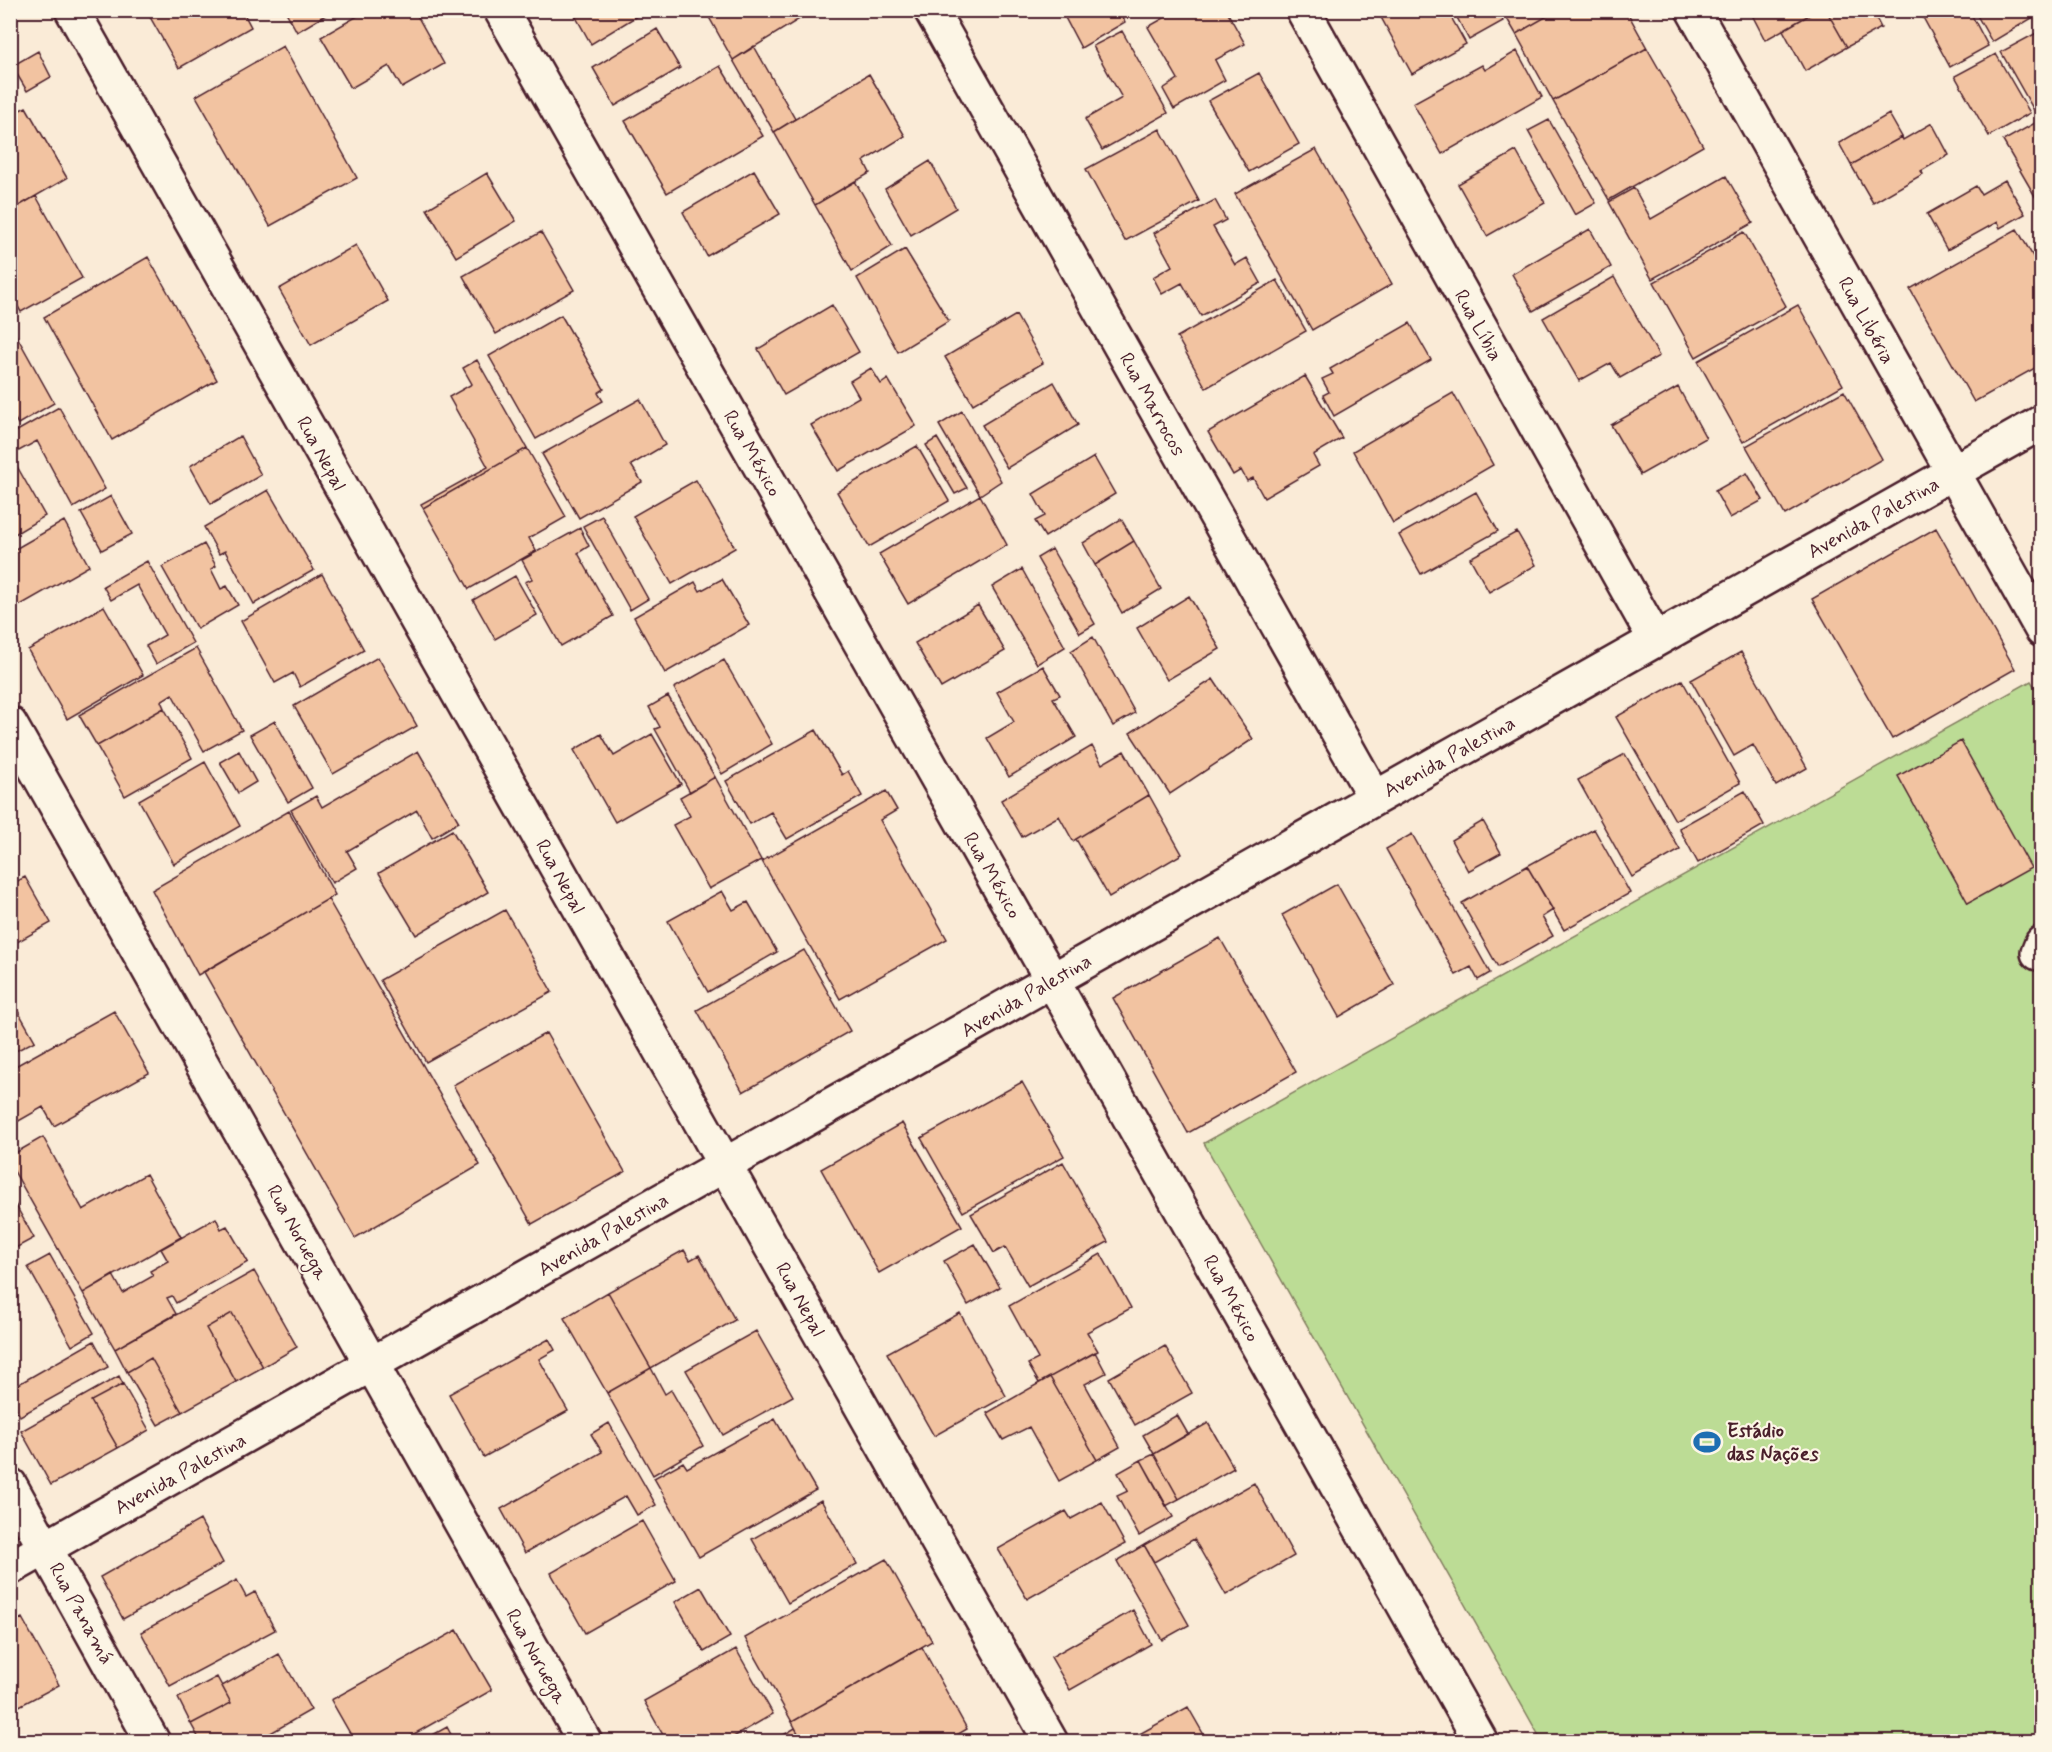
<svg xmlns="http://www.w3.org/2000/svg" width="2052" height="1752" font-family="Mynerve,sans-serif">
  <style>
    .green { fill: #bcdc95; stroke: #837e60; stroke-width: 1.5 }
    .building { fill: #f2c3a1; stroke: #4a1f2b; stroke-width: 1.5 }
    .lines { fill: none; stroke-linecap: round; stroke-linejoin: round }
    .minor-casing { stroke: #4a1f2b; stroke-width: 38 }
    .minor { stroke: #fcf5e5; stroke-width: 33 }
    .labels { text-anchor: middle; stroke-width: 4.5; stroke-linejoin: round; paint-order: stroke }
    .street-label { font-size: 20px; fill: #4a1f2b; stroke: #fcf5e5 }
    .poi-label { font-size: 20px; font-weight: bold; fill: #4a1f2b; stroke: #fcf5e5; text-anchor: start }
  </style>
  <rect width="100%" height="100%" fill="#faebd7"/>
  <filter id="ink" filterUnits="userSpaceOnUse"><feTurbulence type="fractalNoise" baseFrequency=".0167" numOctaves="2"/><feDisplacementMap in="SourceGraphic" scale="12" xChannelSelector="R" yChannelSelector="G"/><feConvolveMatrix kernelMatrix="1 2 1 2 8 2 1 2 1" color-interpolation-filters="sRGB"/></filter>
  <g filter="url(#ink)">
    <path class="green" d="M2031,681L2042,699L2041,1741H1542L1204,1143Z"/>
    <path class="building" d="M146,10H242L251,27L179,68Z
      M285,10H334L297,32Z
      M368,10H414L444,64L402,88L389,66L351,88L321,37Z
      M572,10H647L591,44Z
      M705,10H814L733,60Z
      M1061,10H1119L1125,22L1081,48Z
      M1178,10H1226L1245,44L1215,60L1225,80L1174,109L1163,89L1178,79L1148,27Z
      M1377,10H1447L1466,44L1412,74Z
      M1453,10H1497L1503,21L1469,40Z
      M1502,10H1558L1516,34Z
      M1558,10H1626L1647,48L1553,101L1516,34Z
      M1751,10H1818L1765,40L1750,11Z
      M1818,10H1826L1847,47L1805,71L1783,30Z
      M1826,10H1888L1876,18L1881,28L1847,47Z
      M1919,10H1969L1988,46L1950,67Z
      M1974,10H2042V12L1992,42Z
      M657,29L680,68L615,106L593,68Z
      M2042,30V108L2035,112L2001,52Z
      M1122,31L1168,113L1102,150L1085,119L1122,98L1093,46Z
      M283,46L357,178L270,226L196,96Z
      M754,46L795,119L774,132L733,60Z
      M1647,48L1703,146L1609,200L1553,101Z
      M38,51L51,77L27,91L12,66Z
      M1517,51L1542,97L1442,154L1413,103L1482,65L1485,70Z
      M1996,54L2030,113L1989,136L1955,76Z
      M720,66L763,136L667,193L625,121Z
      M1259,73L1299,144L1249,172L1208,101Z
      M869,74L905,136L864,161L870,173L815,205L774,132Z
      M26,107L67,178L10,211V115Z
      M1889,114L1902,137L1851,165L1839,143Z
      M2042,119V195L2036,198L2003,141Z
      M1549,120L1596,203L1575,215L1528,131Z
      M1932,123L1949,155L1921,171L1923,174L1873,203L1851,165L1902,137L1903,140Z
      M1160,129L1199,201L1125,241L1086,169Z
      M1316,149L1392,284L1312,330L1235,194Z
      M1516,151L1545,203L1487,236L1458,184Z
      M930,161L956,208L911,235L885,189Z
      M754,170L780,214L707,256L683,212Z
      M487,173L516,221L456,257L427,209Z
      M1726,176L1753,223L1652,279L1609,202L1634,188L1651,219Z
      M2005,180L2025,214L2000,228L1997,222L1947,250L1927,214L1976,186L1981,194Z
      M855,181L892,246L852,271L815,205Z
      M36,196L82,278L21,312L10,293V211Z
      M1215,200L1226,220L1213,227L1235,265L1247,258L1261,283L1201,316L1182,283L1162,294L1153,277L1172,266L1154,233Z
      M1590,229L1611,267L1533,311L1512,274Z
      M2017,229L2042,272V364L1974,402L1910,289Z
      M541,232L574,290L496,334L463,276Z
      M1744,232L1786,306L1696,357L1654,282Z
      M356,245L388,301L311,345L279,289Z
      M905,249L949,321L898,352L857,278Z
      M148,257L217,380L112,440L44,317Z
      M1614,277L1659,356L1620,378L1611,363L1579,381L1543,318Z
      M1277,280L1306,331L1206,388L1177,337Z
      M832,305L859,352L784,395L758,349Z
      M1798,305L1843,385L1743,442L1698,361Z
      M561,315L604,389L598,393L603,401L536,439L489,356Z
      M1016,315L1043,363L973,404L945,357Z
      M1410,323L1431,360L1334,416L1323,395L1329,392L1322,379L1333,374L1330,369Z
      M10,324L54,403L18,424L10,411Z
      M477,360L527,448L423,508L421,504L488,467L449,397L472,384L463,368Z
      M871,368L881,384L888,379L916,426L838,471L811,425L859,397L850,381Z
      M1305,376L1342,438L1313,455L1319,466L1264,498L1253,478L1247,481L1241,470L1233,475L1208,432Z
      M1054,382L1078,425L1007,468L982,425Z
      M1678,387L1706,438L1640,475L1611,425Z
      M1844,391L1882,459L1785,515L1746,446Z
      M1453,393L1493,465L1393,523L1353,451Z
      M640,399L665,445L631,465L642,482L579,518L542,454Z
      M59,407L105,489L73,508L37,441L17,452L10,440V435Z
      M962,411L1001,481L980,495L939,425Z
      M240,436L261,475L211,504L190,466Z
      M937,438L967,488L955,494L926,445Z
      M917,446L949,501L869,547L837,492Z
      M527,448L566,517L529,538L536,551L469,589L423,508Z
      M10,454L45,516L10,537Z
      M1094,457L1115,494L1045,537L1035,521L1045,516L1033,494Z
      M1747,473L1763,500L1730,518L1715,491Z
      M696,480L735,548L672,584L633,516Z
      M268,490L314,570L254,604L225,551L219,554L204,527Z
      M1476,492L1498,531L1421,574L1399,535Z
      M980,495L1007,545L908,604L879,554Z
      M111,496L132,534L102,550L81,513Z
      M602,516L648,599L630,610L583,526Z
      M1121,519L1134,541L1095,565L1083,543Z
      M64,521L89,566L10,611V552Z
      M580,528L589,546L578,553L613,616L561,646L525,582L532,579L522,560Z
      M1936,528L2015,669L1892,739L1812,599Z
      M1517,532L1536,565L1489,592L1470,558Z
      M1134,541L1161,589L1122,613L1095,565Z
      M204,544L216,566L211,569L221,589L227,586L238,605L197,629L162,567Z
      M1052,549L1095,624L1080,633L1037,558Z
      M147,561L193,643L156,664L146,646L165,635L137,585L111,600L103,586Z
      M1022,569L1065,647L1037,664L992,587Z
      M322,574L364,650L300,687L293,673L275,683L241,621Z
      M515,576L537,615L495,639L473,600Z
      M722,579L749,625L665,673L634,617L695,582L700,591Z
      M1189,596L1220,649L1167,680L1137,628Z
      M978,605L1005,651L941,688L915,643Z
      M104,606L143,675L67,719L28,650Z
      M1093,637L1135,713L1113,726L1071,651Z
      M196,648L242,730L204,751L172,694L161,701L164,708L97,746L79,715Z
      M1741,652L1807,768L1776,786L1753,745L1734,756L1691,680Z
      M378,657L417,726L333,774L294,706Z
      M724,660L772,744L722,774L674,688Z
      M1043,666L1060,695L1053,698L1076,737L1009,777L987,738L1014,722L997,692Z
      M1213,679L1253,739L1170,794L1130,733Z
      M1682,680L1740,783L1675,820L1616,717Z
      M668,696L715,777L690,792L655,729L660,727L649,707Z
      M164,708L192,758L125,796L97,746Z
      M275,721L312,788L288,802L250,735Z
      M816,730L842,775L848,771L862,796L787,839L771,812L750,824L726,781Z
      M601,734L614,756L652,734L681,784L615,822L574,750Z
      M1961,741L2031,868L1968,903L1898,776Z
      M1092,746L1102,764L1124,751L1149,795L1073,841L1059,816L1022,837L1001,800Z
      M239,751L256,782L238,793L220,762Z
      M418,751L459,822L432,838L417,810L347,851L357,868L332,883L291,810L316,796L322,807Z
      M1625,754L1680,850L1632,877L1578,780Z
      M205,762L240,826L174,864L139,800Z
      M715,777L761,860L709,889L673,825L690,816L680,797Z
      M886,791L897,810L880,820L947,939L840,999L762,861Z
      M1745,791L1764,825L1698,863L1679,828Z
      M1149,795L1182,854L1109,897L1076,839Z
      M289,811L335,895L198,975L152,890Z
      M1483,821L1501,853L1468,871L1451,840Z
      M1594,829L1630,893L1564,930L1527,866Z
      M452,830L488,892L416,935L379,873Z
      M1412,834L1490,973L1478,980L1471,967L1456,975L1386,849Z
      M1527,866L1553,910L1542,917L1553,936L1498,967L1462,903Z
      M25,877L51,923L10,946V885Z
      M1337,884L1394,985L1339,1017L1282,915Z
      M722,891L733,910L748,902L777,952L708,992L668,921Z
      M328,899L480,1165L355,1238L204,972Z
      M505,910L552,992L426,1062L380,980Z
      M1220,938L1296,1072L1188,1133L1113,998Z
      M804,950L850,1031L743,1092L697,1010Z
      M10,997L35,1041L10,1054Z
      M114,1011L149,1073L54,1126L43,1107L10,1126V1069Z
      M546,1033L625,1172L532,1224L453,1085Z
      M1022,1082L1064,1156L963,1212L921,1138Z
      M902,1123L962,1226L879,1273L821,1169Z
      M43,1137L83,1210L146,1174L181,1237L83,1293L10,1164V1156Z
      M1063,1162L1108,1242L1028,1286L1005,1247L994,1253L971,1214Z
      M10,1195L34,1238L10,1251Z
      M216,1218L221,1229L227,1226L248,1262L176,1303L172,1296L167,1298L176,1314L115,1349L83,1293L113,1275L123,1293L153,1276L150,1271L168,1261L161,1249Z
      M975,1244L1000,1287L968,1305L944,1261Z
      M684,1250L690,1260L699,1255L735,1320L651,1368L608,1292Z
      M1101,1254L1131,1308L1087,1332L1098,1351L1039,1383L1028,1364L1038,1359L1009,1306Z
      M50,1255L94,1333L72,1346L28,1267Z
      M254,1271L297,1347L263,1367L232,1313L206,1328L236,1382L182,1412L151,1358L127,1372L115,1349Z
      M608,1292L651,1368L607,1393L564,1318Z
      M232,1313L263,1367L236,1382L206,1328Z
      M960,1313L1006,1396L934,1436L887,1353Z
      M756,1331L793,1396L723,1435L686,1370Z
      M549,1339L555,1350L539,1359L568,1411L484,1457L449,1394Z
      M94,1341L108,1367L20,1416L10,1400V1389Z
      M1165,1346L1192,1393L1135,1425L1109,1378Z
      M1095,1352L1106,1373L1085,1384L1120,1447L1097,1460L1050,1377Z
      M151,1358L182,1412L158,1425L127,1372Z
      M651,1368L665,1394L671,1390L703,1446L653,1475L607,1393Z
      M119,1376L123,1384L91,1401L118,1448L51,1485L21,1431Z
      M1050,1377L1097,1460L1059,1481L1029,1427L1003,1440L987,1413Z
      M123,1384L149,1430L118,1448L91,1401Z
      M1177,1415L1188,1434L1154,1454L1143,1435Z
      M775,1419L816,1490L699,1557L654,1478L683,1462L687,1468Z
      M609,1423L656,1505L637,1515L626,1496L525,1553L501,1509L602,1452L591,1434Z
      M1208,1423L1234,1468L1179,1499L1154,1454Z
      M1154,1454L1179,1499L1166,1506L1141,1460Z
      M1141,1460L1173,1517L1139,1536L1117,1496L1128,1491L1118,1473Z
      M1254,1483L1294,1556L1226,1595L1194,1539L1154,1562L1144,1545Z
      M821,1500L857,1564L788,1603L752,1539Z
      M1102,1502L1125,1544L1027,1599L998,1549L1066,1511L1071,1519Z
      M200,1520L223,1563L123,1619L100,1577Z
      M642,1521L676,1581L585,1633L551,1573Z
      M1144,1545L1189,1625L1162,1640L1117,1561Z
      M886,1559L932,1641L792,1722L745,1638Z
      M237,1580L246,1597L255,1592L275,1630L170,1686L141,1632Z
      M701,1587L730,1637L704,1652L675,1602Z
      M1133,1610L1151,1644L1070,1690L1051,1657Z
      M22,1618L59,1685L10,1711V1624Z
      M457,1630L492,1690L400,1742H355L331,1700Z
      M922,1647L967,1729L945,1742H803L792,1722Z
      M736,1649L773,1714L725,1742H667L644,1701Z
      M279,1654L311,1710L255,1742H201L191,1724L231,1703L222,1686Z
      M217,1677L231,1703L191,1724L178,1698Z
      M1188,1707L1208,1742H1125Z
      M447,1727L455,1742H420Z
      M795,1728L803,1742H772Z"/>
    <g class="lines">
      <defs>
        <path id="minor" d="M72,10L1051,1742
          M501,10L1052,980L1481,1742
          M931,10L1375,798
          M1303,10L1655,639
          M1693,10L2042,630
          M10,724L585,1742
          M2038,953L2042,943
          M10,1485L153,1742
          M10,1568L2042,422"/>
      </defs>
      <use href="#minor" class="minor-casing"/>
      <use href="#minor" class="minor"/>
    </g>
  </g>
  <defs>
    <symbol id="stadium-bare" viewBox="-9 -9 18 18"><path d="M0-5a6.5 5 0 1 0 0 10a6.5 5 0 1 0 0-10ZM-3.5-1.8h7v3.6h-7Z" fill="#1f6fb2" stroke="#fcf5e5" stroke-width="2.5" paint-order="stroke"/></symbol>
  </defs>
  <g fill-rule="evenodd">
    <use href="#stadium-bare" x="1688" y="1423" width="38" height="38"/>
  </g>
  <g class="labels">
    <g class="street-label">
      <text transform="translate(1867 320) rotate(61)" y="7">Rua Libéria</text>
      <text transform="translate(1479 325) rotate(61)" y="7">Rua Líbia</text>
      <text transform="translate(1153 404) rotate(61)" y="7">Rua Marrocos</text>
      <text transform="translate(322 453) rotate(61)" y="7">Rua Nepal</text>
      <text transform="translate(753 453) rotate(60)" y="7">Rua México</text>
      <text transform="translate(1873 517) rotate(-29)" y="7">Avenida Palestina</text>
      <text transform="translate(1449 756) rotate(-29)" y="7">Avenida Palestina</text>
      <text transform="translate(993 875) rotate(60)" y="7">Rua México</text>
      <text transform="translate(561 876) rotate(61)" y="7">Rua Nepal</text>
      <text transform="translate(1026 995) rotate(-30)" y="7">Avenida Palestina</text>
      <text transform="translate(298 1232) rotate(61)" y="7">Rua Noruega</text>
      <text transform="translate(603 1234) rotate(-30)" y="7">Avenida Palestina</text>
      <text transform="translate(1232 1298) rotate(61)" y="7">Rua México</text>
      <text transform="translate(801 1299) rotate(61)" y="7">Rua Nepal</text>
      <text transform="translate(180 1473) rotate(-29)" y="7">Avenida Palestina</text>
      <text transform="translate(82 1613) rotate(61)" y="7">Rua Panamá</text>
      <text transform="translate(537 1656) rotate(61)" y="7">Rua Noruega</text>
    </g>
    <g class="poi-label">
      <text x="1727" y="1437">Estádio<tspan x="1727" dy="23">das Nações</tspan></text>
    </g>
  </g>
  <rect width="2052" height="1752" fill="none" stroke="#fcf5e5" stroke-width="36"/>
  <rect x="18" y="18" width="2016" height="1716" fill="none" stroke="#4a1f2b" stroke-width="2" filter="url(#ink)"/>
</svg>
